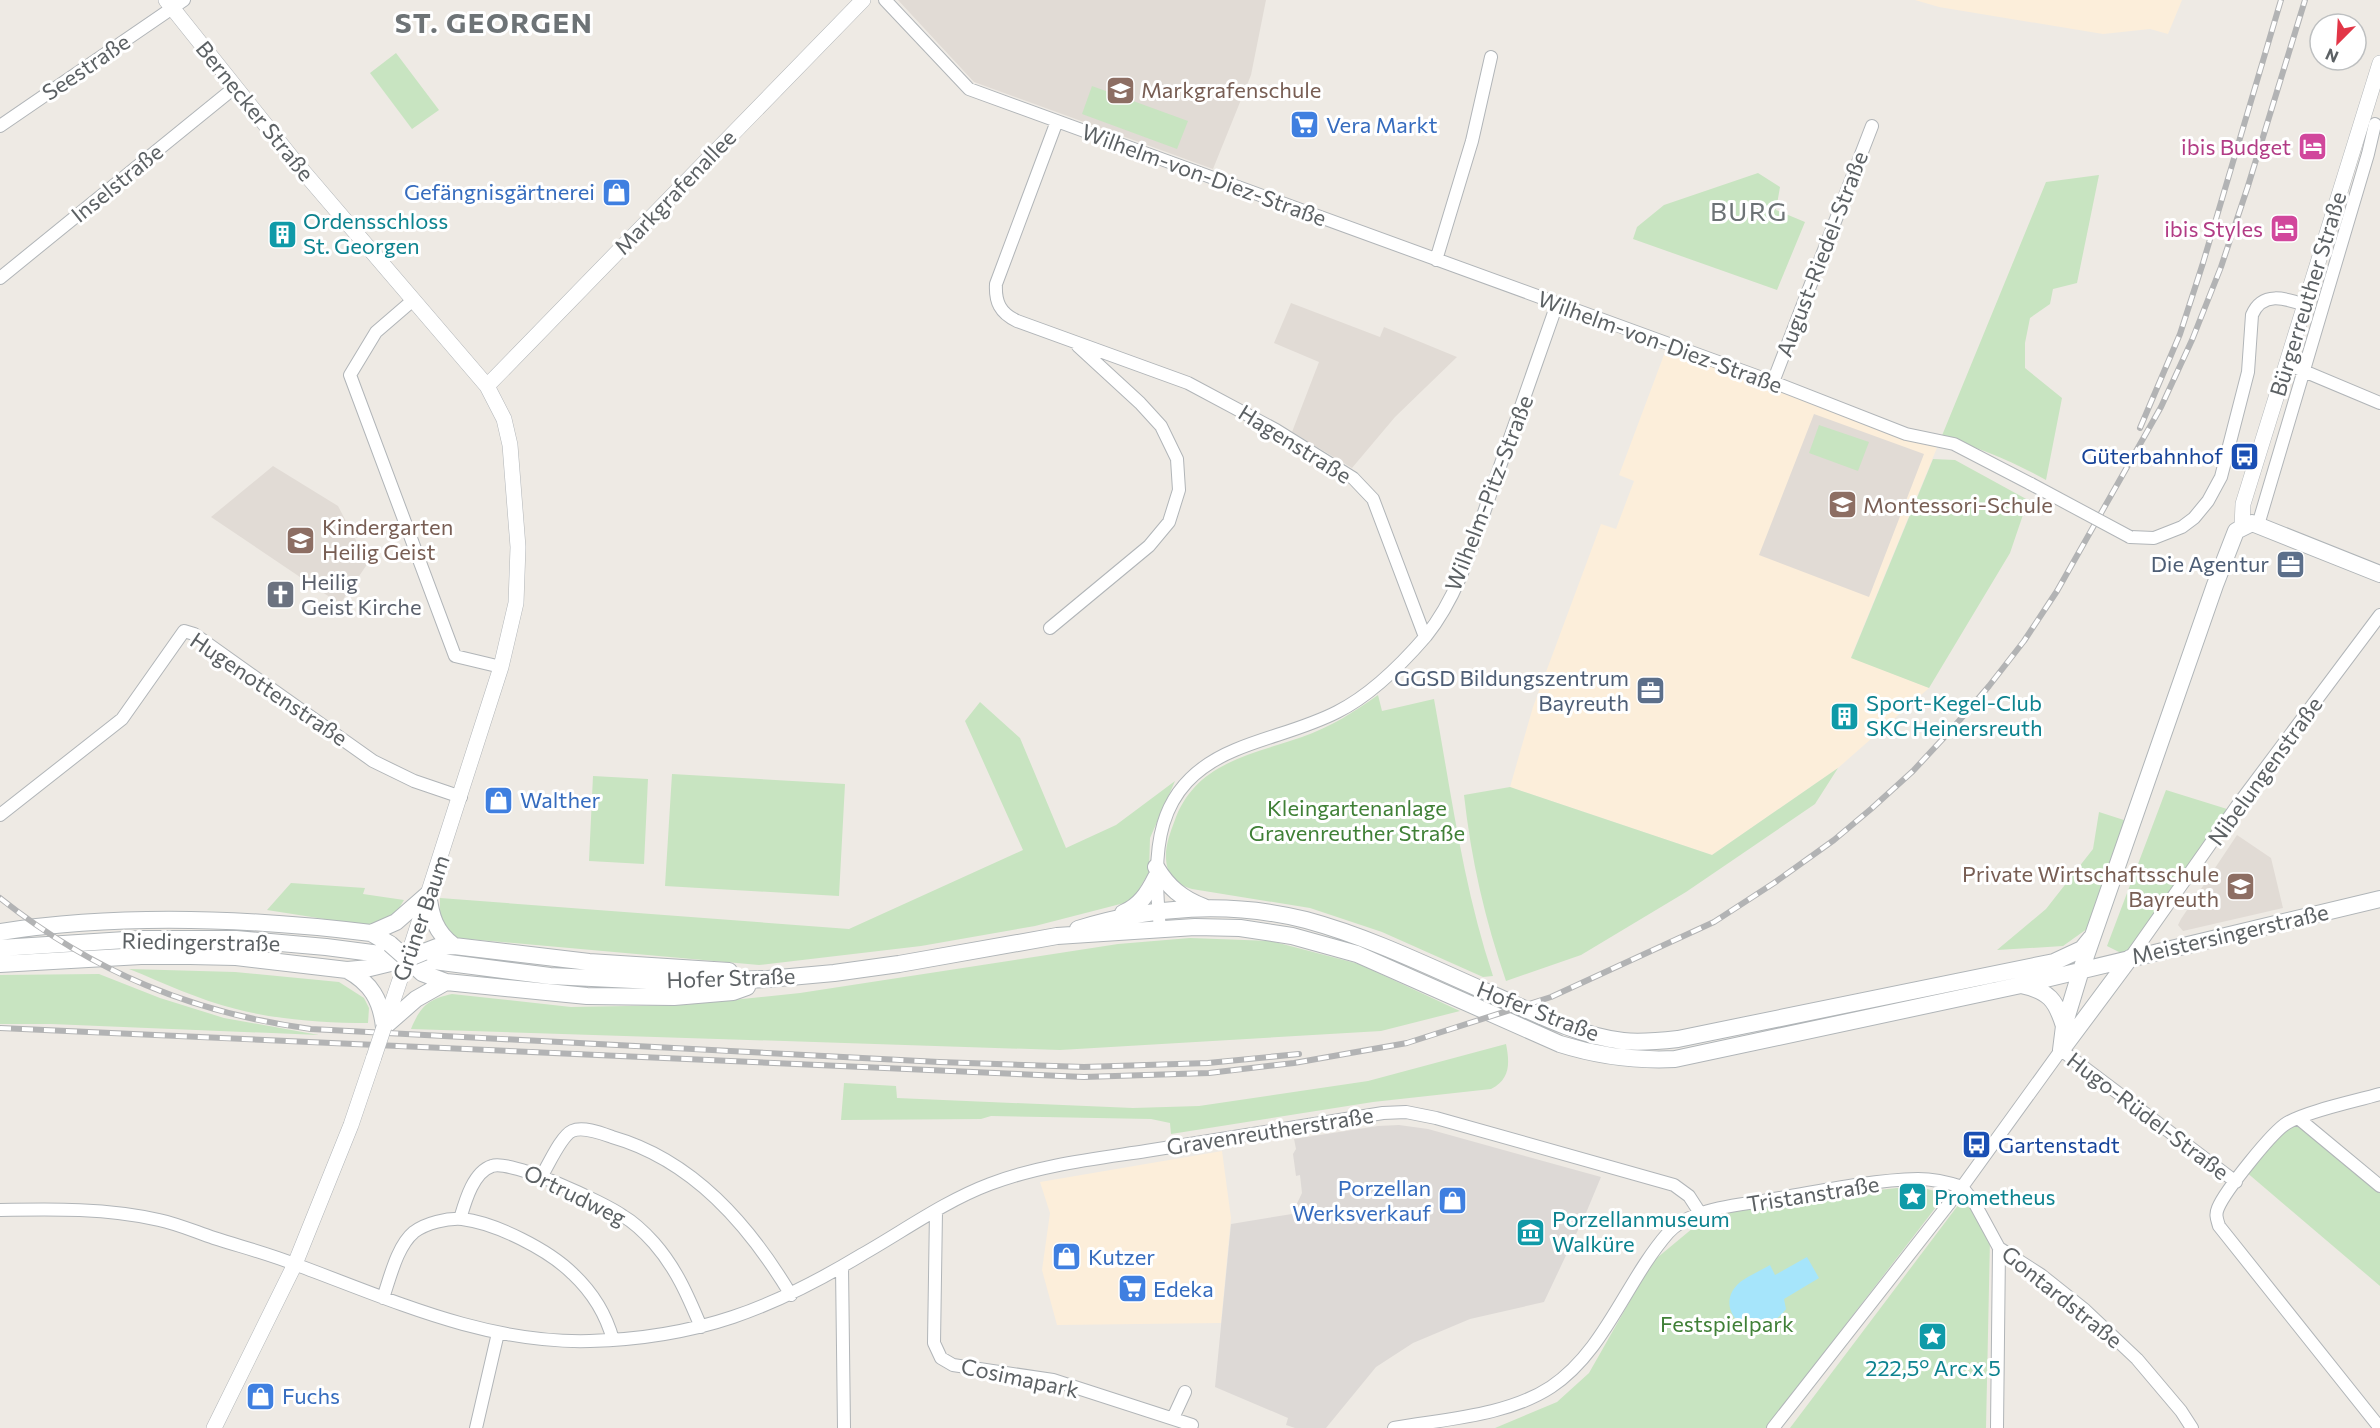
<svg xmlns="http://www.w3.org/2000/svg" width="2380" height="1428" font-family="Commissioner,sans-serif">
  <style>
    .commercial { fill: #fceeda }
    .industrial { fill: #ddd9d6 }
    .education { fill: #e1dbd5 }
    .green { fill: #c8e4c1 }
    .water { fill: #a6e5fb }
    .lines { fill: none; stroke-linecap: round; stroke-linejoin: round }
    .minor-casing { stroke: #b1b5b8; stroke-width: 14 }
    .tertiary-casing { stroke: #b1b5b8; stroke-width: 16 }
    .secondary-casing { stroke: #b0b5b8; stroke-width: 18 }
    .minor { stroke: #fff; stroke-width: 12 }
    .tertiary { stroke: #fff; stroke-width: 15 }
    .secondary { stroke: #fff; stroke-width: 16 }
    .rail-casing { stroke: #b2b3b4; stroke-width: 6 }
    .rail { stroke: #fff; stroke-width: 4; stroke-dasharray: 11; stroke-linecap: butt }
    .minor-bridge-casing { stroke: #b1b5b8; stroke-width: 14; stroke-linecap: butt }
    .tertiary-bridge-casing { stroke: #b1b5b8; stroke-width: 16; stroke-linecap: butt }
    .secondary-bridge-casing { stroke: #b0b5b8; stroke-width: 18; stroke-linecap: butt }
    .minor-bridge { stroke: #fff; stroke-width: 12 }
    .tertiary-bridge { stroke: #fff; stroke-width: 15 }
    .secondary-bridge { stroke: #fff; stroke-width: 16 }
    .labels { text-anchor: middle; stroke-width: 6; stroke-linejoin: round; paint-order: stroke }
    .street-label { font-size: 22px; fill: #5c6164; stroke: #fff }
    .education-label { font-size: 22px; fill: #785e54; stroke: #fff; text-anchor: start }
    .shop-label { font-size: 22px; fill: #366cbe; stroke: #fff; text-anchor: start }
    .hotel-label { font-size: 22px; fill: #b23c85; stroke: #fff; text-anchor: end }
    .culture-label { font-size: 22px; fill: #0d838f; stroke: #fff; text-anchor: start }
    .transit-label { font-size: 22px; fill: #164399; stroke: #fff; text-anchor: end }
    .service-label { font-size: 22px; fill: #4e5e75; stroke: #fff; text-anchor: end }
    .worship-label { font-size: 22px; fill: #5b616d; stroke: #fff; text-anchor: start }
    .park-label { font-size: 22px; fill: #408037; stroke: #fff }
    .quarter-label { font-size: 26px; letter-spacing: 1.5px; fill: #6d7376; stroke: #fff }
    .district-label { font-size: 28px; font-weight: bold; letter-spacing: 1.5px; fill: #6d7376; stroke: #fff }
  </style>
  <rect width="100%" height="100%" fill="#eeeae4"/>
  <path class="commercial" d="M1915,0H2182L2168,34L2150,29L2103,34L1939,7Z
    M1668,344L1906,431L1941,438L1851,657L1929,688L1838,768L1712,855L1510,787L1533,707L1601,524L1616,529L1634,481L1619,475Z
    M1222,1151L1231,1218L1221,1323L1057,1325L1042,1270L1050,1213L1040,1182Z"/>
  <path class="industrial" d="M1378,1126L1399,1125L1428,1129L1601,1177L1586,1213L1544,1302L1470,1319L1413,1343L1376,1367L1326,1428H1295L1286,1425L1288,1418L1215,1387L1231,1224L1292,1214L1302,1193L1300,1175L1296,1176L1293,1154L1296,1149L1294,1139Z"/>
  <path class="education" d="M898,0H1266L1251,75L1213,169L974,82Z
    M1291,303L1380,337L1384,327L1457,357L1395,417L1352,468L1292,432L1319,362L1274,343Z
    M1814,414L1924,454L1869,597L1759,555Z
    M273,466L338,506L368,563L340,604L211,517Z
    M2237,835L2271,858L2283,908L2183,931L2178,925L2181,919Z"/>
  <path class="green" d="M396,53L439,110L412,129L370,73Z
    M1092,86L1188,121L1177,149L1082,114Z
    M1758,173L1780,187L1776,210L1805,222L1777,290L1633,239L1637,227L1664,205Z
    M2099,175L2077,283L2053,289L2050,304L2030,318L2025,343V368L2062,398L2046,480C2013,462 1978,446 1941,438L2046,182Z
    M1819,425L1869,442L1858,471L1809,453Z
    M1933,459L1955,460L2028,500L2010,553L1929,688L1851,658Z
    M1378,695L1382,711L1434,699C1451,792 1463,886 1493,976L1483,977L1382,932L1310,908L1192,889C1173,883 1165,873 1166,852C1167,840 1172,828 1176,817C1198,762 1253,754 1302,737C1331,727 1354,712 1378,695Z
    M980,702L1020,738L1066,848L1116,825L1175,781L1150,838L1149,872L1132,901L1035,926L921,946L759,965L457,938C439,926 440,918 440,898L849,929L1023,850L965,721Z
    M1838,768L1815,804L1686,892L1581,955L1506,981C1485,920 1471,859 1464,795L1510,787L1712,855Z
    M672,774L845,784L839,896L665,886Z
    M593,776L648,779L644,864L589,861Z
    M2166,790L2227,809L2159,911L2127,956L2107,946Z
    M2099,812L2127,821L2091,926L2063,946L1997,950L2046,909L2093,849Z
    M291,883L365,888L363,894L404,900L396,913L369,926L267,910Z
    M1190,938L1271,941L1359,964L1460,1011L1381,1031L1060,1050L411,1029C420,1007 428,999 452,994L571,1007L683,1005L800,993L1118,944Z
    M129,969L235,972L339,982L364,998L369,1008L368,1023C324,1023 279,1020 236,1009C199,1000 164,983 129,969Z
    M99,974L160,998L224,1018L319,1035L51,1024H0V975Z
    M1506,1044C1510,1064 1510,1079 1491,1089L1373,1102L1171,1134L1170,1123L1151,1119L991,1116L981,1119L841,1120L844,1083L896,1086L897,1098L1133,1108L1199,1106L1368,1081Z
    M2298,1118L2380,1186V1286L2245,1171Z
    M1916,1186L1946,1194L1766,1428H1495L1557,1402L1589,1373L1652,1262L1693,1228L1718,1215L1803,1198Z
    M1962,1200L1981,1220L1990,1239L1986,1428H1790Z"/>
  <path class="water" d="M1807,1257L1819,1278L1784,1299L1786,1309C1778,1320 1766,1326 1753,1330C1734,1325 1720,1303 1737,1285C1745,1277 1760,1271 1770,1265L1775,1275Z"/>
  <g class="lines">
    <defs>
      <path id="minor" d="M885,0L969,89L1773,382L1906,434L1954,444L2031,484
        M1057,121L996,284C995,302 1000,313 1017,321L1188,383L1276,430L1353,478L1373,499L1425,637
        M0,126L184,0
        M1436,260L1472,141L1491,57
        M0,278L234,88
        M412,301L376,332L350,375L455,656L501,667
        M2287,364L2380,403
        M1773,382L1872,126
        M2258,525L2368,154L2375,124
        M2130,537L2154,538L2182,527L2194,518L2208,501L2221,477L2248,372L2252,315C2262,291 2285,298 2305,305
        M1050,628L1149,546L1169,522L1179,490L1177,459L1161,426L1140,403L1078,346
        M0,815L122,719L184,631L194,634L373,761L414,781L461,797
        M1160,930C1153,852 1151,785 1235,750C1268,736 1304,729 1337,712C1371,695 1401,665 1426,636C1459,595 1474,541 1491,492C1513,430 1535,367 1557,304
        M2130,958L2237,806L2380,615
        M2380,1094C2356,1101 2307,1111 2287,1123C2272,1132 2225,1191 2218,1208C2215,1215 2217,1219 2219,1226L2380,1428
        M2298,1118L2380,1186
        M541,1177C548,1166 561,1136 572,1131C583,1126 601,1133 612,1137C693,1160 749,1225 791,1295
        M1962,1187L1974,1202L1999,1248L2041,1275L2085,1310L2137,1359L2181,1411L2192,1428
        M0,1210C53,1209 107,1208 159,1220C178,1224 196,1232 214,1238C242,1247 270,1254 297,1265C392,1300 486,1344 590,1341C698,1338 772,1309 863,1254C905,1230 945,1201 990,1184C1040,1165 1094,1159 1146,1151C1225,1139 1304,1126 1383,1113L1406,1112L1436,1118L1674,1185L1689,1196L1700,1213
        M936,1211L934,1343L941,1358L953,1365L1053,1380L1192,1425
        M460,1219C465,1202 473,1172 492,1166C511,1159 605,1203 623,1216C635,1223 645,1233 654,1243C676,1268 688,1296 701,1327
        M842,1267L844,1428
        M383,1298C390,1278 397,1246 414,1232C426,1223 447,1218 462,1219C496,1223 549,1250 573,1274C592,1292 606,1314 613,1340
        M1173,1418L1185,1392
        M476,1428L498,1333
        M1394,1428C1444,1419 1507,1416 1551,1387C1605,1351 1626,1281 1668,1233C1676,1224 1688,1218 1699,1214C1722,1205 1749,1204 1774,1199C1820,1191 1871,1180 1918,1179C1933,1179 1947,1182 1962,1187
        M1773,1428L1962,1187L2061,1050L2236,1182
        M1997,1428L1999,1248"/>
      <path id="tertiary" d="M166,0L296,163L487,386L504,419L510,445L518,547L516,603L501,667L411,947
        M487,386L863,0
        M2242,527L2243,504L2380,63
        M384,1027L407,959
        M214,1428L295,1264L351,1125L374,1057"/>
      <path id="secondary" d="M1156,867C1168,887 1182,899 1204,907
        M428,894C431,916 435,932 454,946
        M1123,913C1140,906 1148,893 1156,877
        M1078,929C1151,906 1231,901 1306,920C1369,937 1428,966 1487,992C1531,1011 1575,1035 1623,1041C1641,1043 1660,1041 1678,1039L2054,962L2082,949L2091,938
        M0,932C122,913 249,918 371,933L390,944
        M371,933L396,922L428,894
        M0,948L141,939H236L326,947L550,976L675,982L768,979L834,973L899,964L1057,936L1195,927L1240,928L1292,936L1357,954L1560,1044C1598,1056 1634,1061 1675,1059L2021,985L2380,899
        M424,952L437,947L454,946L589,962L729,971
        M0,964L141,956H190L236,957L347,970L370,968L407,959L422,973L446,982L587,996L674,997L733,992L747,987
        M347,970C371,983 381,1000 384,1027
        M2021,985C2049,991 2056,1000 2064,1026
        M384,1027L416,999L446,982
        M2063,1048L2130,958
        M2061,1050L2064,1026L2081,970L2215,585L2236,531L2252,523L2380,574"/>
    </defs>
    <use href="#minor" class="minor-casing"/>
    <use href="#tertiary" class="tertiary-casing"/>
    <use href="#secondary" class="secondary-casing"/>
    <use href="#minor" class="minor"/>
    <use href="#tertiary" class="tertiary"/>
    <use href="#secondary" class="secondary"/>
    <defs>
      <path id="rail" d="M2140,428L2180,334L2203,263L2281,0
        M0,898C93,972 193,1013 311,1029L939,1062L1084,1067L1208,1063L1299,1054
        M0,1028L1084,1077L1209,1073L1294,1063L1407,1043L1551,997L1714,922L1774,883L1834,840L1871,809L1913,771L1952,729L1989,686L2024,641L2057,591L2161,407L2192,340L2221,267L2248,186L2305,0"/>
    </defs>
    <use href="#rail" class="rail-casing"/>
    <use href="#rail" class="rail"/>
    <defs>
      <path id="minor-bridge" d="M2031,484L2130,537"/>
      <path id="tertiary-bridge" d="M374,1057L384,1027"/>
      <path id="secondary-bridge" d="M390,944L407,959L424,952"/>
    </defs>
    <use href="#minor-bridge" class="minor-bridge-casing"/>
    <use href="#tertiary-bridge" class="tertiary-bridge-casing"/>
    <use href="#secondary-bridge" class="secondary-bridge-casing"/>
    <use href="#minor-bridge" class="minor-bridge"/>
    <use href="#tertiary-bridge" class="tertiary-bridge"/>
    <use href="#secondary-bridge" class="secondary-bridge"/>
  </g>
  <defs>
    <symbol id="school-square" viewBox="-11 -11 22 22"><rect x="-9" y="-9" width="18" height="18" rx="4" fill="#8d6e63" stroke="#fff"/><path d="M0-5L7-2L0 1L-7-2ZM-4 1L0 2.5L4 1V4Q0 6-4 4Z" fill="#fff"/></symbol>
    <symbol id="supermarket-square" viewBox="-11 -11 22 22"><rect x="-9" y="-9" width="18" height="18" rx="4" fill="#3f7fe0" stroke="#fff"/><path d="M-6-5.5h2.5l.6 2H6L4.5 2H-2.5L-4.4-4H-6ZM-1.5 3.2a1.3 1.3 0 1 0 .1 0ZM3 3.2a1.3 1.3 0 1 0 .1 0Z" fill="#fff"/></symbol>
    <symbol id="hotel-square" viewBox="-11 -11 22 22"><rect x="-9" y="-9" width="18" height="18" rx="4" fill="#d1479c" stroke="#fff"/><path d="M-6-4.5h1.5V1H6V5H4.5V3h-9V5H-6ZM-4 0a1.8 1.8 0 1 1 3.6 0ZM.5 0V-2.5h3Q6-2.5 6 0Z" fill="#fff"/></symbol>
    <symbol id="shop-square" viewBox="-11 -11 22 22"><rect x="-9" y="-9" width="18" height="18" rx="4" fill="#3f7fe0" stroke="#fff"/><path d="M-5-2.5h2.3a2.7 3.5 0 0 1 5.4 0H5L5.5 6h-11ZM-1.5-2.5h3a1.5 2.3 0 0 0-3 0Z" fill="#fff"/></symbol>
    <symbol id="building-square" viewBox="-11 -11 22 22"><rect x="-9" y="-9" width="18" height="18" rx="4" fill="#0f9aa8" stroke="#fff"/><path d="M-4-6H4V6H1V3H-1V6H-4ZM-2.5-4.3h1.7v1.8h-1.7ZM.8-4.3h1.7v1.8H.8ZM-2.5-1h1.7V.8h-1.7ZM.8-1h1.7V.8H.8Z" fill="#fff"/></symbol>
    <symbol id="bus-square" viewBox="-11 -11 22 22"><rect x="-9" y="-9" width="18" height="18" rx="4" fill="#1a4fb4" stroke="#fff"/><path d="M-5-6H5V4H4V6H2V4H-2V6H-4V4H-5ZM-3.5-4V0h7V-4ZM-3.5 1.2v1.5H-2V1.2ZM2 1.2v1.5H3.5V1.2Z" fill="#fff"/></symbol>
    <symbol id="office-square" viewBox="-11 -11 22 22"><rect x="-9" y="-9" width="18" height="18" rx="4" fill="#5c6f8a" stroke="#fff"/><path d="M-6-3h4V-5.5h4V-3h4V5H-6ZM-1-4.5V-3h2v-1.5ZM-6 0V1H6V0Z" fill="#fff"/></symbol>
    <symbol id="church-square" viewBox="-11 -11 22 22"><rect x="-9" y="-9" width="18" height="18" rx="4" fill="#6b7280" stroke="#fff"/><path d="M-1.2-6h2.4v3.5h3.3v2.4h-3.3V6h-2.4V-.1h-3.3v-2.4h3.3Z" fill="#fff"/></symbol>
    <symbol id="sight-square" viewBox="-11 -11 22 22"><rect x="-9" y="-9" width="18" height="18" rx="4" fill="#0f9aa8" stroke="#fff"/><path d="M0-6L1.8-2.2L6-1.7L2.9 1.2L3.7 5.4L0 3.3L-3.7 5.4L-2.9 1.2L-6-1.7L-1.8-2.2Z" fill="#fff"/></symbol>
    <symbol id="museum-square" viewBox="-11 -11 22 22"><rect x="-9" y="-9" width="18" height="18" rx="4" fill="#0f9aa8" stroke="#fff"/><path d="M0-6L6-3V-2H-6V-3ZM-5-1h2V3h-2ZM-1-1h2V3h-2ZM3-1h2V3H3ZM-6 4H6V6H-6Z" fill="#fff"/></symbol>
  </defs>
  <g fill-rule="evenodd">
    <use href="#school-square" x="1104" y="74" width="33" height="33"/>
    <use href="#supermarket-square" x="1288" y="108" width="33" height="33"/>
    <use href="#hotel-square" x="2296" y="130" width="33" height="33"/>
    <use href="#shop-square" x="600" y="176" width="33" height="33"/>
    <use href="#hotel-square" x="2268" y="212" width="33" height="33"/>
    <use href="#building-square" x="266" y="218" width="33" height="33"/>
    <use href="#bus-square" x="2228" y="440" width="33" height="33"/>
    <use href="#school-square" x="1826" y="488" width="33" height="33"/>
    <use href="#school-square" x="284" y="524" width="33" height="33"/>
    <use href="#office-square" x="2274" y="548" width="33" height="33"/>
    <use href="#church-square" x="264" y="578" width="33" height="33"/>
    <use href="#office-square" x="1634" y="674" width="33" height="33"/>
    <use href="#building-square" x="1828" y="700" width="33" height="33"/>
    <use href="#shop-square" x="482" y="784" width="33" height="33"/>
    <use href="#school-square" x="2224" y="870" width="33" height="33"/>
    <use href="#bus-square" x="1960" y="1128" width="33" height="33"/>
    <use href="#sight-square" x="1896" y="1180" width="33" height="33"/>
    <use href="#shop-square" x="1436" y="1184" width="33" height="33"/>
    <use href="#museum-square" x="1514" y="1216" width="33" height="33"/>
    <use href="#shop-square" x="1050" y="1240" width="33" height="33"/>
    <use href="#supermarket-square" x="1116" y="1272" width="33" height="33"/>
    <use href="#sight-square" x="1916" y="1320" width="33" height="33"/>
    <use href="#shop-square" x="244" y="1380" width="33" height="33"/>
  </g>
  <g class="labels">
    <g class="street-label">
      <text transform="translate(86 67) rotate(-34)" y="8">Seestraße</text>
      <text transform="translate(255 111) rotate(51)" y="8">Bernecker Straße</text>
      <text transform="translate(1204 175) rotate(20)" y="8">Wilhelm-von-Diez-Straße</text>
      <text transform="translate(117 183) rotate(-39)" y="8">Inselstraße</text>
      <text transform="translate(675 192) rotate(-46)" y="8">Markgrafenallee</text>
      <text transform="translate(1822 254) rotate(-69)" y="8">August-Riedel-Straße</text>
      <text transform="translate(2308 294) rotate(-73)" y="8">Bürgerreuther Straße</text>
      <text transform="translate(1660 342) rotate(20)" y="8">Wilhelm-von-Diez-Straße</text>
      <text transform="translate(1295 444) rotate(32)" y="8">Hagenstraße</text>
      <text transform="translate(1489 493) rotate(-69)" y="8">Wilhelm-Pitz-Straße</text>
      <text transform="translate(269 689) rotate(34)" y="8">Hugenottenstraße</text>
      <text transform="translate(2265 771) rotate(-54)" y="8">Nibelungenstraße</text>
      <text transform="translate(421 918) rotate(-71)" y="8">Grüner Baum</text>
      <text transform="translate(2230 934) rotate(-13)" y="8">Meistersingerstraße</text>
      <text transform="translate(201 942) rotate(1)" y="8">Riedingerstraße</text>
      <text transform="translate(731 978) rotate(-2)" y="8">Hofer Straße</text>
      <text transform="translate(1538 1011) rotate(21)" y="8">Hofer Straße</text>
      <text transform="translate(2148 1116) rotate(37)" y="8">Hugo-Rüdel-Straße</text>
      <text transform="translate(1270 1131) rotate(-9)" y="8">Gravenreutherstraße</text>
      <text transform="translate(1813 1194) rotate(-9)" y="8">Tristanstraße</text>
      <text transform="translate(575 1195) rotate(26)" y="8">Ortrudweg</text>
      <text transform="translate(2062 1297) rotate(39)" y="8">Gontardstraße</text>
      <text transform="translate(1020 1378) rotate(12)" y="8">Cosimapark</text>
    </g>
    <g class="education-label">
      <text x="1141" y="98">Markgrafenschule</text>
      <text x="1863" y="513">Montessori-Schule</text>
      <text x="322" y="535">Kindergarten<tspan x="322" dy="25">Heilig Geist</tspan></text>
      <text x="2219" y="882" text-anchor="end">Private Wirtschaftsschule<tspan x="2219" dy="25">Bayreuth</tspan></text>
    </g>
    <g class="shop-label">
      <text x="1326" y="133">Vera Markt</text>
      <text x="595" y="200" text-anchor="end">Gefängnisgärtnerei</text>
      <text x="520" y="808">Walther</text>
      <text x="1431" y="1196" text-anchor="end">Porzellan<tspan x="1431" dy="25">Werksverkauf</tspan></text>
      <text x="1088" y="1265">Kutzer</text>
      <text x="1153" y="1297">Edeka</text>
      <text x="282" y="1404">Fuchs</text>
    </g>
    <g class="hotel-label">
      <text x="2291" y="155">ibis Budget</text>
      <text x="2263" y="237">ibis Styles</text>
    </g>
    <g class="culture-label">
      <text x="303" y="229">Ordensschloss<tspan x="303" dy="25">St. Georgen</tspan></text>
      <text x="1866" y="711">Sport-Kegel-Club<tspan x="1866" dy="25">SKC Heinersreuth</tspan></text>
      <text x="1934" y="1205">Prometheus</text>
      <text x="1552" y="1227">Porzellanmuseum<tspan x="1552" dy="25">Walküre</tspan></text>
      <text x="1933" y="1376" text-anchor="middle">222,5º Arc x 5</text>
    </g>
    <g class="transit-label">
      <text x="2223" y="464">Güterbahnhof</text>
      <text x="1998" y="1153" text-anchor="start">Gartenstadt</text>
    </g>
    <g class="service-label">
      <text x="2269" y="572">Die Agentur</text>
      <text x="1629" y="686">GGSD Bildungszentrum<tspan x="1629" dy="25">Bayreuth</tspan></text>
    </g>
    <g class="worship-label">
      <text x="301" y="590">Heilig<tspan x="301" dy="25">Geist Kirche</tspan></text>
    </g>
    <g class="park-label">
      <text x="1357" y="816">Kleingartenanlage<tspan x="1357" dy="25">Gravenreuther Straße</tspan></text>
      <text x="1727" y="1332">Festspielpark</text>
    </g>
    <g class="quarter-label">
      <text x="1749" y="221">BURG</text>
    </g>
    <g class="district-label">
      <text x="494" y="33">ST. GEORGEN</text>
    </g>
  </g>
  <g transform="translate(2338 42) rotate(204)"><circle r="28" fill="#ffffff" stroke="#bec0c1" stroke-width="1.5"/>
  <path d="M0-4.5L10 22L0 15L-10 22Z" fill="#e23647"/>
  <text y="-9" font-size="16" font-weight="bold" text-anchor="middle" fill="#5c6164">N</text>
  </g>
</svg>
